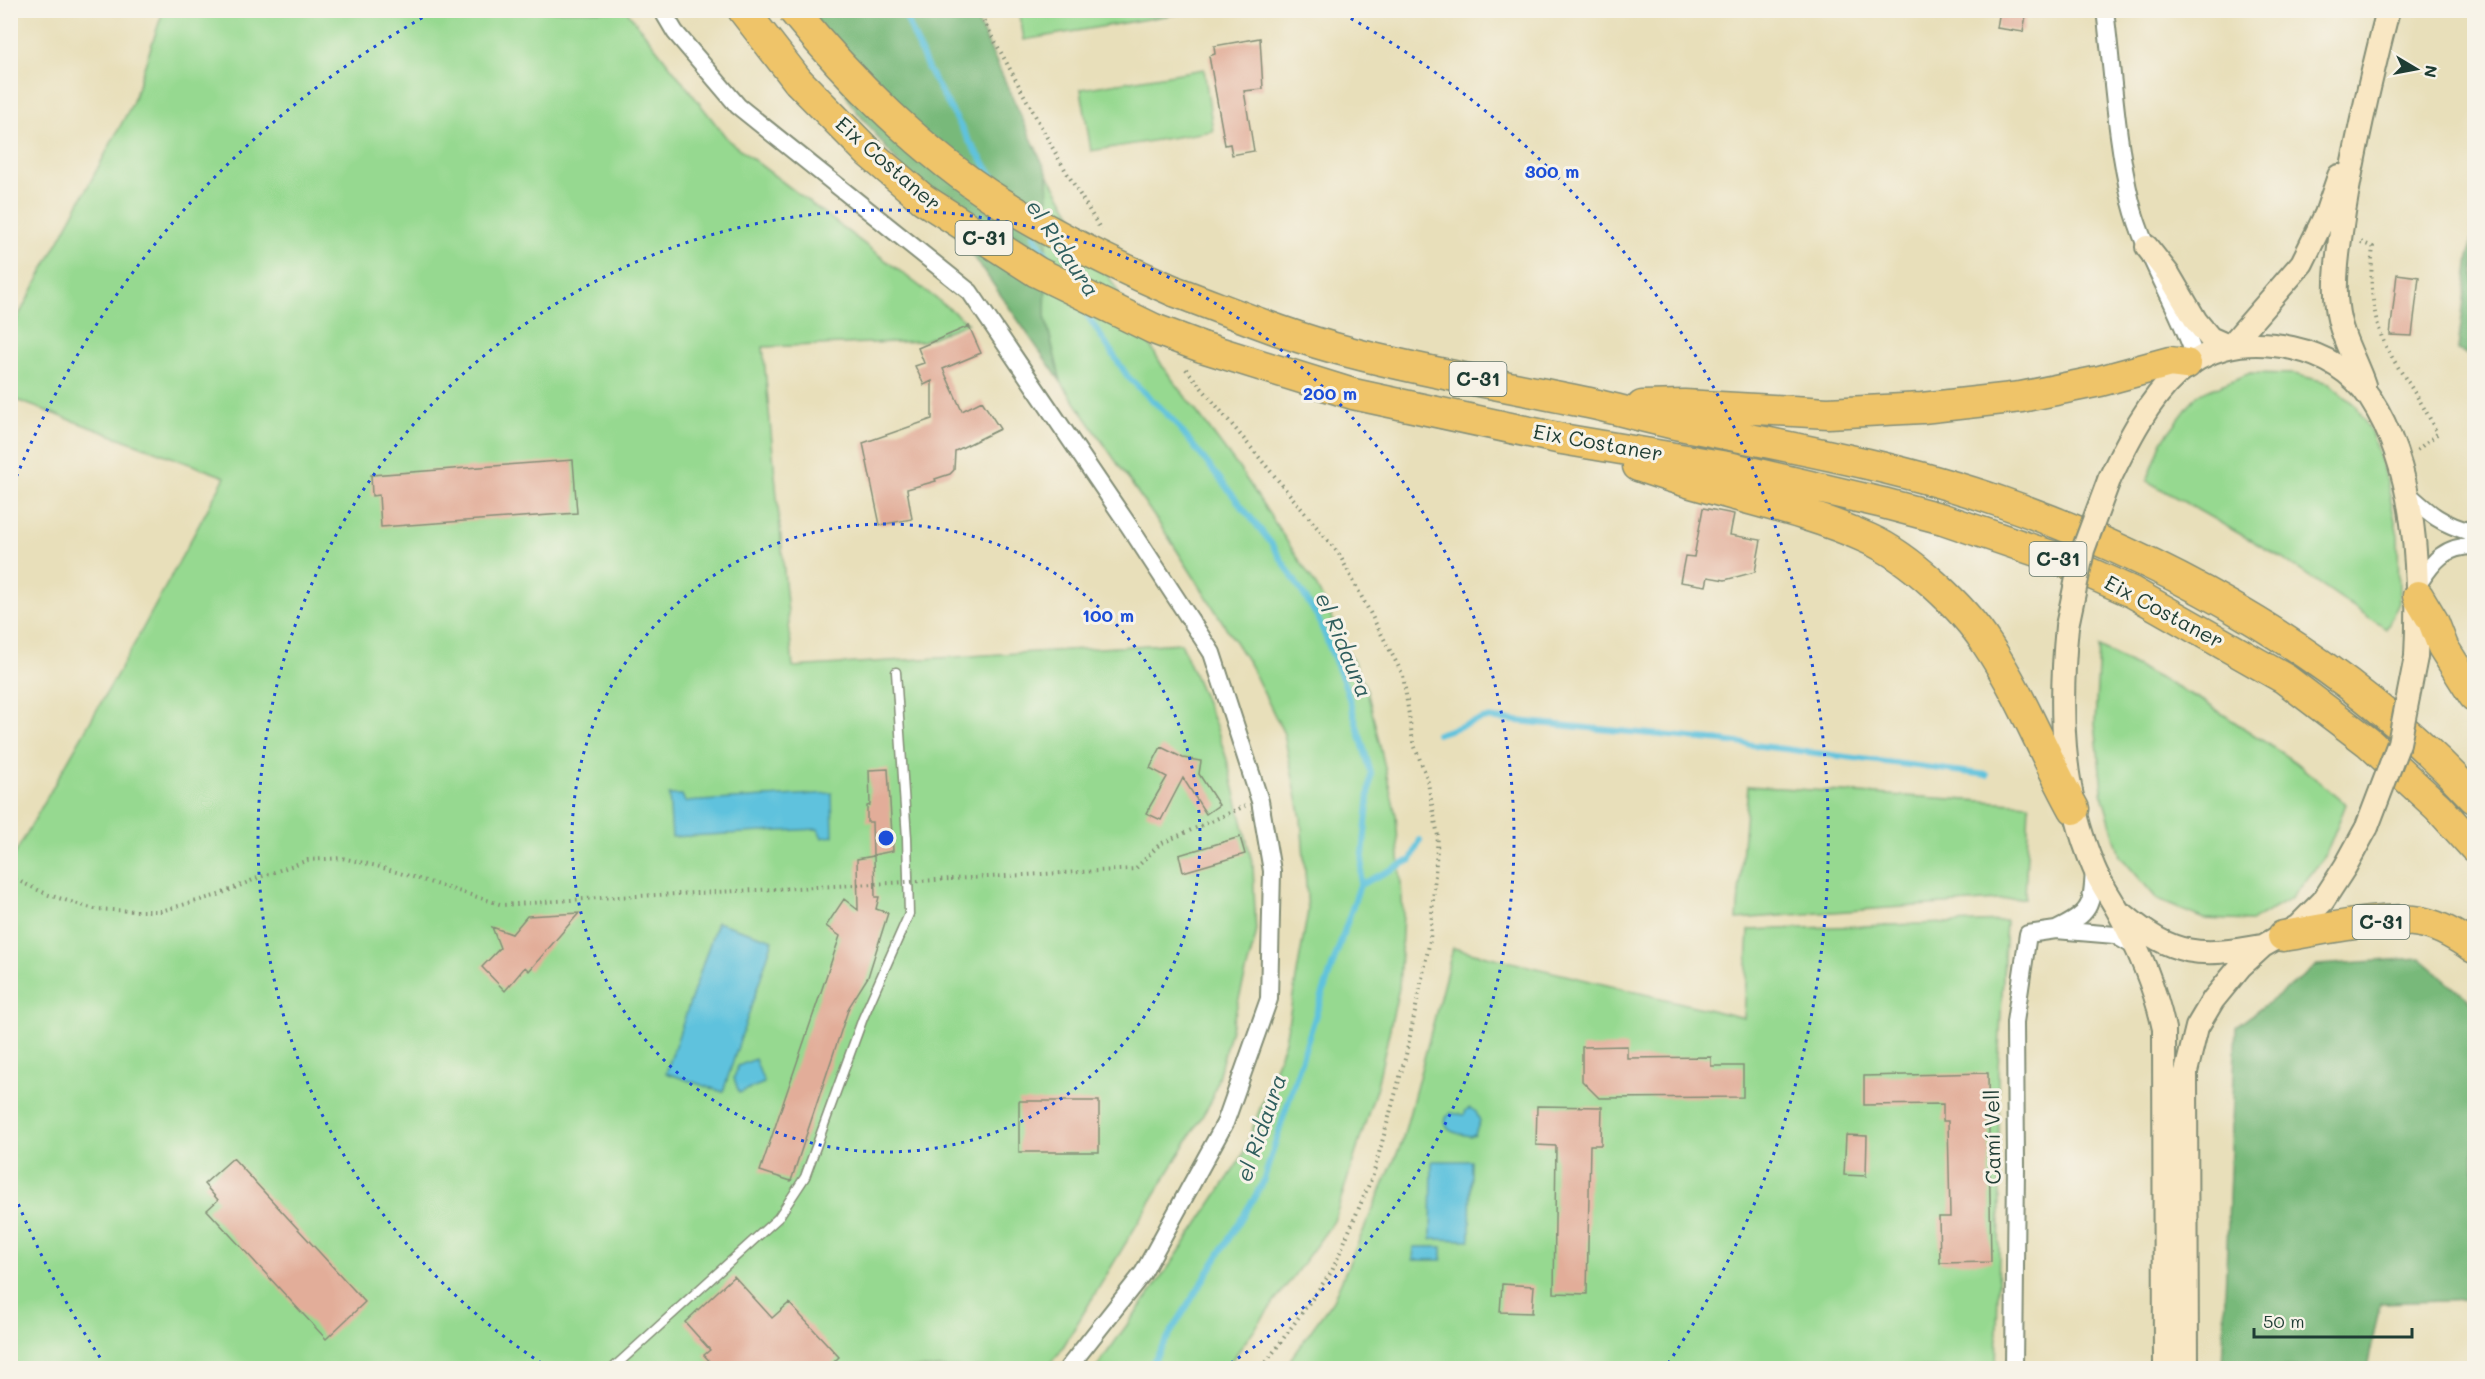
<svg xmlns="http://www.w3.org/2000/svg" width="2485" height="1379" font-family="Mali,sans-serif">
  <style>
    .green { fill: #96d990; stroke: #5a8b62; stroke-width: 1.5 }
    .forest { fill: #78b97a; stroke: #4c7b57; stroke-width: 1.5 }
    .water { fill: #5fc2dd; stroke: #3f8088; stroke-width: 1.5 }
    .lines { fill: none; stroke-linecap: round; stroke-linejoin: round }
    .stream { stroke: #5fc2dd; stroke-width: 6 }
    .building { fill: #e2ad99 }
    .lane-casing { stroke: #848e77; stroke-width: 11 }
    .street-casing { stroke: #848e77; stroke-width: 20 }
    .secondary-casing { stroke: #848e77; stroke-width: 26 }
    .highway-casing { stroke: #848e77; stroke-width: 33 }
    .path { stroke: #848e77; stroke-width: 4; stroke-dasharray: 1.5 4.5; stroke-linecap: butt }
    .lane { stroke: #fff; stroke-width: 8 }
    .street { stroke: #fff; stroke-width: 16 }
    .secondary { stroke: #f9e7c3; stroke-width: 22 }
    .highway { stroke: #efc469; stroke-width: 30 }
    .secondary-bridge-casing { stroke: #848e77; stroke-width: 26; stroke-linecap: butt }
    .highway-bridge-casing { stroke: #848e77; stroke-width: 33; stroke-linecap: butt }
    .path-bridge { stroke: #848e77; stroke-width: 4; stroke-dasharray: 1.5 4.5; stroke-linecap: butt }
    .secondary-bridge { stroke: #f9e7c3; stroke-width: 22 }
    .highway-bridge { stroke: #efc469; stroke-width: 30 }
    .ring { fill: none; stroke: #1d4ed8; stroke-width: 3; stroke-dasharray: 3 6 }
    .labels { text-anchor: middle; stroke-width: 6; stroke-linejoin: round; paint-order: stroke }
    .shield { fill: #f7f3e8; stroke: #60746a; stroke-width: 1.5 }
    .shield-label { font-size: 20px; font-weight: bold; fill: #1f3d34 }
    .street-label { font-size: 21px; fill: #1f3d34; stroke: #f7f3e8 }
    .water-label { font-size: 22px; font-style: italic; fill: #2f5e5e; stroke: #f7f3e8 }
    .centre { fill: #1d4ed8; stroke: #f7f3e8; stroke-width: 3 }
    .ring-label { font-size: 18px; text-anchor: middle; font-weight: bold; fill: #1d4ed8; stroke: #f7f3e8; stroke-width: 6; stroke-linejoin: round; paint-order: stroke }
  </style>
  <rect width="100%" height="100%" fill="#f7f3e8"/>
  <filter id="ink" filterUnits="userSpaceOnUse"><feTurbulence type="fractalNoise" baseFrequency=".0167" numOctaves="2"/><feDisplacementMap in="SourceGraphic" scale="12" xChannelSelector="R" yChannelSelector="G"/><feConvolveMatrix kernelMatrix="1 2 1 2 8 2 1 2 1" color-interpolation-filters="sRGB"/></filter>
  <filter id="wash" filterUnits="userSpaceOnUse"><feTurbulence type="fractalNoise" baseFrequency=".008" numOctaves="4" result="noise"/><feDisplacementMap in="SourceGraphic" scale="24" xChannelSelector="R" yChannelSelector="G"/><feGaussianBlur stdDeviation="1.35" result="paint"/><feColorMatrix in="noise" values="0 0 0 0 0 0 0 0 0 0 0 0 0 0 0 0 0 1.4 0 .05"/><feComposite in="paint" operator="in"/></filter>
  <g filter="url(#wash)">
    <rect width="100%" height="100%" fill="#e8dfba"/>
    <path class="green" d="M1019,10H1194V11L1024,40Z
      M163,11H627L729,141L968,323L923,341L763,347L793,667L1181,643L1216,726L1227,760L1253,866L1256,935L1212,1100L1060,1352L1046,1368H11V861L136,641L225,477L11,398V330L132,104Z
      M1204,69L1213,131L1091,151L1081,89Z
      M1048,175L1163,367L1241,471L1317,587L1367,690L1396,815L1403,913L1399,988L1377,1086L1334,1221L1226,1368H1096L1173,1261L1242,1157L1285,1041L1308,911L1301,818L1284,734L1250,665L1169,538L1061,382L1045,316Z
      M2250,373L2294,374L2329,383L2357,407L2372,435L2387,482L2398,535L2399,602L2386,629L2282,558L2147,481L2162,441L2197,395Z
      M2099,647L2203,701L2295,762L2346,804L2325,856L2292,898L2252,921L2204,919L2158,900L2120,856L2103,798L2095,724Z
      M1748,786L2029,804L2025,898L1737,919Z
      M2006,921L1998,1069L2000,1212L1996,1368H1284L1333,1300L1402,1142L1453,948L1744,1018L1749,930Z"/>
    <path class="forest" d="M800,11H973L1048,175L1045,316L1061,382L977,261L851,104Z
      M2474,214V356L2458,350Z
      M2420,958L2474,1004V1300L2380,1303L2367,1368H2222L2236,1027L2318,965Z"/>
    <path class="water" d="M832,793L833,836L822,838L818,829L672,837L669,795H682L685,802Z
      M717,922L773,940L723,1092L666,1073Z
      M755,1059L764,1083L739,1093L734,1078L738,1066Z
      M1470,1108L1476,1112L1480,1121L1475,1134L1470,1136C1458,1133 1442,1133 1446,1117L1451,1113L1464,1115L1466,1110Z
      M1432,1161H1471L1470,1240L1431,1239Z
      M1414,1247H1442V1260H1413Z"/>
    <g class="lines">
      <path class="stream" d="M903,10L928,69L969,141L1001,188
        M1034,236L1055,268
        M1081,306L1128,377L1172,419L1271,543L1317,616L1346,688L1371,773L1360,885L1317,1011L1262,1185L1149,1368
        M1437,734L1486,718L1722,741L1987,775
        M1360,885L1411,860L1420,840"/>
    </g>
    <g id="blocks">
      <path class="building" d="M2000,10H2027L2023,32L1997,28Z
        M1260,38L1263,89L1244,91L1254,151L1232,155L1230,144L1225,145L1209,56L1215,54L1214,46Z
        M2397,274L2419,277L2412,336L2390,335Z
        M969,326L981,353L943,369L962,411L982,401L1000,429L955,451L954,470L950,474L935,479L936,481L907,489L912,519L880,525L863,443L932,419V381L924,385L915,366L924,363L918,348Z
        M573,460L577,513L381,527L379,495L372,496L371,475Z
        M1703,508L1734,514L1730,535L1761,540L1755,572L1725,580L1708,577L1706,586L1680,582L1685,556L1694,557Z
        M1161,747L1183,758L1201,761L1199,774L1219,805L1206,814L1183,778L1161,820L1146,813L1167,777L1150,768Z
        M888,769L893,851L873,855L872,822H867V806L870,805L869,770Z
        M1240,837L1245,854L1183,872L1179,855Z
        M874,856L875,897H879L876,909L888,913L868,977L849,1007L791,1181L760,1171L840,936L826,926L844,899L858,910L857,859Z
        M579,913L529,971L525,967L505,991L482,967L500,948L492,927L512,934L527,916Z
        M1627,1046V1058L1711,1057V1066H1743V1097L1599,1098L1582,1081V1047Z
        M1988,1073L1991,1262L1940,1263L1939,1217H1950L1948,1121H1943V1104L1864,1105V1076Z
        M1019,1101H1099V1152H1019Z
        M1537,1106L1602,1107L1601,1145H1590L1587,1294L1554,1293L1556,1146L1536,1145Z
        M1846,1135L1867,1136L1866,1176L1844,1175Z
        M233,1158L365,1302L326,1339L207,1210L218,1200L204,1184Z
        M734,1276L772,1318L789,1303L839,1357L828,1368H716L704,1355L710,1350L685,1322Z
        M1502,1284L1534,1286L1532,1313L1500,1312Z"/>
    </g>
  </g>
  <g filter="url(#ink)">
    <use href="#blocks" fill-opacity="0" stroke="#848e77" stroke-width="1.5"/>
    <g class="lines">
      <defs>
        <path id="lane" d="M613,1368L778,1218L805,1177L863,1018L909,914L907,838L896,672"/>
        <path id="street" d="M662,10L675,32L738,106L970,292L1129,526L1212,653L1260,801L1272,871L1269,999L1225,1123L1143,1273L1068,1368
          M2105,10C2113,74 2116,140 2131,202C2145,258 2179,306 2196,360
          M2406,492C2431,515 2441,524 2474,533
          M2419,583C2434,560 2445,546 2474,546
          M2056,930C2091,913 2092,907 2094,869
          M2014,1368L2016,1166L2015,1022L2028,934L2056,930L2115,935L2137,948"/>
        <path id="secondary" d="M2147,247L2169,275L2196,321L2210,338L2228,346
          M2231,345L2302,263L2326,214L2339,176
          M2364,385C2355,359 2340,335 2337,307C2333,280 2340,239 2344,212C2355,144 2371,77 2388,10
          M2109,480C2148,398 2188,326 2292,348C2324,355 2351,370 2370,398C2417,470 2420,575 2416,657
          M2067,626C2059,709 2061,791 2094,868C2100,883 2110,896 2118,911C2139,949 2155,987 2164,1029L2165,1368
          M2124,915C2174,957 2200,957 2262,946
          M2187,1368L2186,1072L2197,1027L2213,1000L2240,967L2263,946L2298,926L2323,901L2345,867L2367,827"/>
        <path id="highway" d="M743,10L798,81
          M1174,291C1231,312 1289,337 1349,352C1424,372 1502,385 1579,401C1616,408 1652,420 1690,427C1794,448 1901,467 2001,502C2177,564 2347,660 2474,798
          M1202,347L1353,394L1562,439L1733,468L1883,503L1943,519L2054,557L2132,592L2285,679L2368,742L2438,807L2474,847
          M1642,406L1684,405L1828,413L1922,408L2021,397L2100,381L2170,362L2186,364
          M1638,466C1714,494 1795,505 1869,539C1909,557 1963,607 1987,644C2022,696 2044,755 2074,809
          M2418,596L2433,621L2443,647L2474,696
          M2283,936C2323,930 2386,914 2425,923C2442,927 2460,938 2474,948"/>
      </defs>
      <use href="#lane" class="lane-casing"/>
      <use href="#street" class="street-casing"/>
      <use href="#secondary" class="secondary-casing"/>
      <use href="#highway" class="highway-casing"/>
      <path class="path" d="M978,10L1057,156L1101,230
        M2361,242L2373,247C2369,281 2372,324 2390,354C2406,381 2425,405 2437,434L2417,450
        M1186,369L1339,554L1403,675L1413,742L1427,778L1438,836L1430,940L1406,1055L1373,1175L1332,1271L1262,1368
        M10,877L49,895L94,909L134,911H161L218,895L260,877L308,860L342,858L377,866L503,905L598,898L875,884
        M951,879L1135,869L1160,844L1245,806"/>
      <use href="#lane" class="lane"/>
      <use href="#street" class="street"/>
      <use href="#secondary" class="secondary"/>
      <use href="#highway" class="highway"/>
      <defs>
        <path id="secondary-bridge" d="M2067,626L2083,550L2109,480
          M2367,827L2399,743L2416,657"/>
        <path id="highway-bridge" d="M793,10C849,79 924,154 1000,202C1055,236 1114,265 1174,291
          M798,81L869,153L923,199L1037,272L1154,329L1202,347"/>
      </defs>
      <use href="#secondary-bridge" class="secondary-bridge-casing"/>
      <use href="#highway-bridge" class="highway-bridge-casing"/>
      <path class="path-bridge" d="M875,884L951,879"/>
      <use href="#secondary-bridge" class="secondary-bridge"/>
      <use href="#highway-bridge" class="highway-bridge"/>
    </g>
  </g>
  <g class="ring">
    <circle cx="886" cy="838" r="314"/>
    <path d="M549 1368A628 628 0 1 1 1223 1368"/>
    <path d="M105 1365A942 942 0 0 1 13 1191M13 485A942 942 0 0 1 429 14M1343 14A942 942 0 0 1 1667 1365"/>
  </g>
  <g class="labels">
    <g class="shield">
      <rect x="955.5" y="221" width="57" height="34" rx="4.5"/>
      <rect x="1449.5" y="362" width="57" height="34" rx="4.5"/>
      <rect x="2029.5" y="542" width="57" height="34" rx="4.5"/>
      <rect x="2352.5" y="905" width="57" height="34" rx="4.5"/>
    </g>
    <g class="shield-label">
      <text x="984" y="245">C-31</text>
      <text x="1478" y="386">C-31</text>
      <text x="2058" y="566">C-31</text>
      <text x="2381" y="929">C-31</text>
    </g>
    <g class="street-label">
      <text transform="translate(888 164) rotate(41)" y="7">Eix Costaner</text>
      <text transform="translate(1598 443) rotate(10)" y="7">Eix Costaner</text>
      <text transform="translate(2164 612) rotate(28)" y="7">Eix Costaner</text>
      <text transform="translate(1993 1137) rotate(-91)" y="7">Camí Vell</text>
    </g>
    <g class="water-label">
      <text transform="translate(1063 248) rotate(56)" y="8">el Ridaura</text>
      <text transform="translate(1344 645) rotate(67)" y="8">el Ridaura</text>
      <text transform="translate(1261 1128) rotate(-71)" y="8">el Ridaura</text>
    </g>
  </g>
  <circle cx="886" cy="838" r="9" class="centre"/>
  <g class="ring-label">
    <text x="1552" y="178">300 m</text>
    <text x="1330" y="400">200 m</text>
    <text x="1108" y="622">100 m</text>
  </g>
  <rect width="2485" height="1379" fill="none" stroke="#f7f3e8" stroke-width="36"/>
  <g transform="translate(2416 69) rotate(100)" stroke="#f7f3e8" stroke-width="4.5" paint-order="stroke">
  <path d="M0-4.5L10 22L0 15L-10 22Z" fill="#1f3d34"/>
  <text y="-9" font-size="16" font-weight="bold" text-anchor="middle" fill="#1f3d34">N</text>
  </g>
  <path d="M2254 1328v9h158v-9" fill="none" stroke="#1f3d34" stroke-width="3"/>
  <text x="2263" y="1328" font-size="18" fill="#1f3d34" stroke="#f7f3e8" stroke-width="4.5" paint-order="stroke">50 m</text>
</svg>
